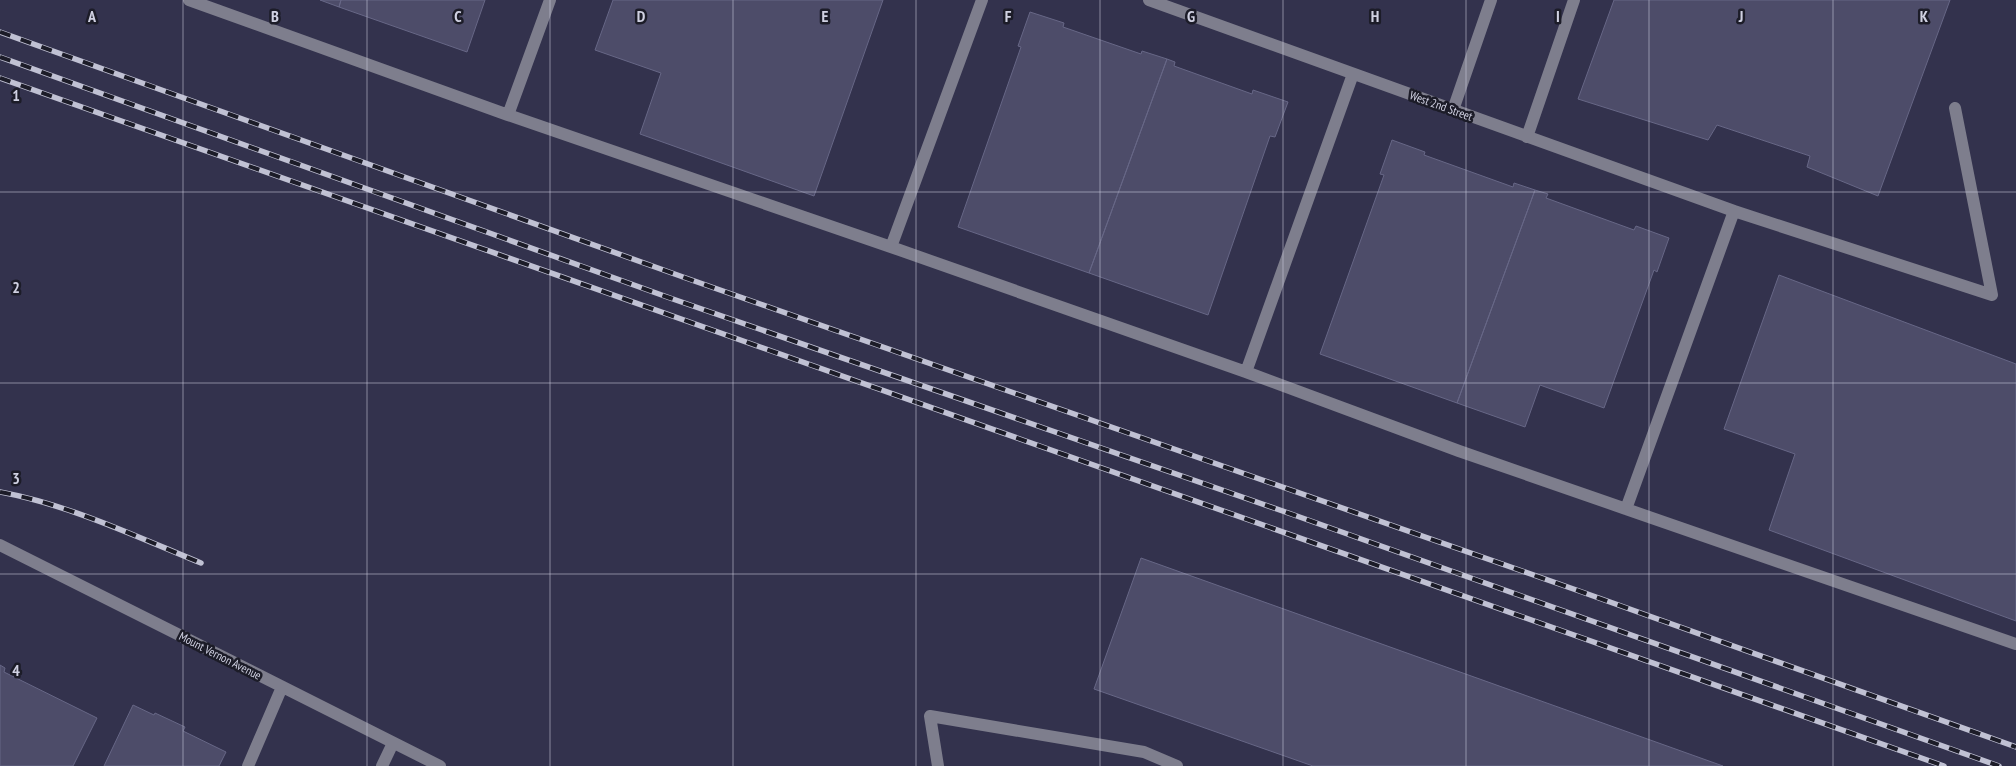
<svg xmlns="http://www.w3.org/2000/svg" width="2016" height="766" font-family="'PT Sans Narrow',sans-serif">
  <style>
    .building { fill: #4d4c69; stroke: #676786 }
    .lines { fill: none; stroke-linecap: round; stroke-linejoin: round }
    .minor { stroke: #7e7e8d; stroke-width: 12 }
    .rail-casing { stroke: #c0c1d3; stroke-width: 5.5 }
    .rail { stroke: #1c1c28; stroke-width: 4; stroke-dasharray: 11; stroke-linecap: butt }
    .grid { fill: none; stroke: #d0d1e2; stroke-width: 1; stroke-opacity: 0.55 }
    .labels { text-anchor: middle; stroke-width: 5; stroke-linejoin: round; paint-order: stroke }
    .street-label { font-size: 12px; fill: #d0d1e2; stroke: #1c1c28 }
    .grid-label { font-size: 16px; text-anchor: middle; font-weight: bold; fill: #d0d1e2; stroke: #1c1c28; stroke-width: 5; stroke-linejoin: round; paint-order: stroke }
  </style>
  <rect width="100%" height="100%" fill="#33324d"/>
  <path class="building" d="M320,0H341L339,7Z
    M341,0H485L467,52L339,7Z
    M613,0H883L814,196L640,134L661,73L595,50Z
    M1614,0H1950L1878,196L1807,167L1810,156L1717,125L1708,140L1578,99Z
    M1030,12L1064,23L1063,27L1141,54L1142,51L1167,59L1089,273L958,227L1021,47L1018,46Z
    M1167,59L1175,62L1174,66L1252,94L1253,90L1288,102L1275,137L1270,136L1208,315L1089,273Z
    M1392,140L1425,152L1424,155L1513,187L1514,183L1535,190L1457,403L1320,354L1384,175L1380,174Z
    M1535,190L1548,194L1546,198L1634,230L1636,226L1669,238L1657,272L1654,270L1604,408L1540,385L1525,427L1457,403Z
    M1779,275L2016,364V621L1769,530L1795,454L1724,429Z
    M1141,558L1723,766H1313L1094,689Z
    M0,665L5,668L4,672L97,718L73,766H0Z
    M133,705L154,715L155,713L185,727L183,731L226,752L219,766H104Z"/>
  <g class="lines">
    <path class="minor" d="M189,0L508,115L550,0
      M1149,0L1734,211L1992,295L1955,108
      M1453,110L1491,0
      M508,115L891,247L982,0
      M1527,137L1574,0
      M891,247L1246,372L1353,74
      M1246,372L1459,451L1626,509L1734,211
      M1626,509L2016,644
      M0,545L440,766
      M248,766L282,687
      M382,766L393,743
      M938,766L930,716L1144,752L1177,766"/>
    <defs>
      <path id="rail" d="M0,32L683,277L1582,592L2016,747
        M0,57L670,298L1294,515L1999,766
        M0,78L1944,766
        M0,492C70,505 135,536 201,563"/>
    </defs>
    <use href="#rail" class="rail-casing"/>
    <use href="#rail" class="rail"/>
  </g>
  <path class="grid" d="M183,0V766M367,0V766M550,0V766M733,0V766M916,0V766M1100,0V766M1283,0V766M1466,0V766M1649,0V766M1833,0V766M0,192H2016M0,383H2016M0,574H2016"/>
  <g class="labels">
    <g class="street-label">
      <text transform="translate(1441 106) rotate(20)" y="4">West 2nd Street</text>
      <text transform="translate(220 656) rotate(27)" y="4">Mount Vernon Avenue</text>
    </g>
  </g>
  <g class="grid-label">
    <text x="92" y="22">A</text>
    <text x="275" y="22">B</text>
    <text x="458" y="22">C</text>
    <text x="641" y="22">D</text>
    <text x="825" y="22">E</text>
    <text x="1008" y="22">F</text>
    <text x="1191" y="22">G</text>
    <text x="1375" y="22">H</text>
    <text x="1558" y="22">I</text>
    <text x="1741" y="22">J</text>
    <text x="1924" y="22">K</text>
    <text x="16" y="101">1</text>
    <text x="16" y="293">2</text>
    <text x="16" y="484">3</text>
    <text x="16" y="676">4</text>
  </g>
</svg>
